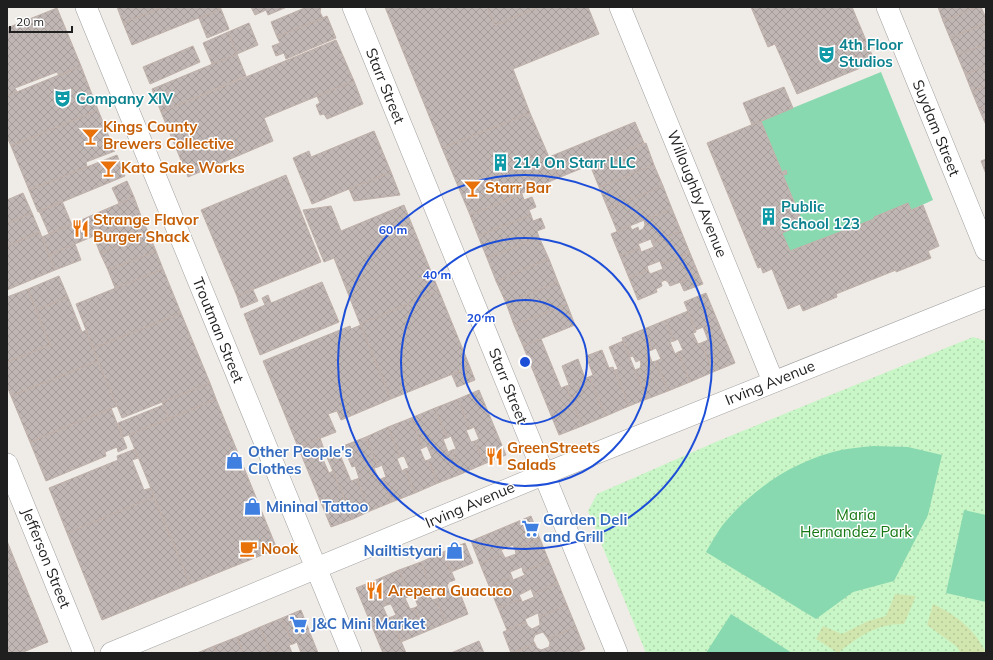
<svg xmlns="http://www.w3.org/2000/svg" width="993" height="660" font-family="Mulish,sans-serif">
  <style>
    .park { fill: url(#park-dots) }
    .garden { fill: url(#garden-dots) }
    .pitch { fill: #89d9b0 }
    .building { fill: url(#building-cross-hatch); stroke: #c0b0a9 }
    .lines { fill: none; stroke-linecap: round; stroke-linejoin: round }
    .street-casing { stroke: #a0a0a0; stroke-width: 22 }
    .street { stroke: #fff; stroke-width: 21 }
    .ring { fill: none; stroke: #1d4ed8; stroke-width: 2 }
    .labels { text-anchor: middle; stroke-width: 3; stroke-linejoin: round; paint-order: stroke }
    .culture-label { font-size: 15px; font-weight: bold; fill: #0d838f; stroke: #fff; text-anchor: start }
    .street-label { font-size: 15px; fill: #1f1f1f; stroke: #fff }
    .food-label { font-size: 15px; font-weight: bold; fill: #c56008; stroke: #fff; text-anchor: start }
    .shop-label { font-size: 15px; font-weight: bold; fill: #366cbe; stroke: #fff; text-anchor: start }
    .park-label { font-size: 15px; fill: #177813; stroke: #fff }
    .centre { fill: #1d4ed8; stroke: #fff; stroke-width: 2 }
    .ring-label { font-size: 12px; text-anchor: middle; font-weight: bold; fill: #1d4ed8; stroke: #fff; stroke-width: 3; stroke-linejoin: round; paint-order: stroke }
  </style>
  <defs>
    <pattern id="park-dots" width="8" height="8" patternUnits="userSpaceOnUse"><rect width="8" height="8" fill="#c9f6c6"/><path d="M2 2h.1M6 6h.1" fill="none" stroke="#acd2aa" stroke-width="1.8" stroke-linecap="round"/></pattern>
    <pattern id="garden-dots" width="8" height="8" patternUnits="userSpaceOnUse"><rect width="8" height="8" fill="#d1e6af"/><path d="M2 2h.1M6 6h.1" fill="none" stroke="#b3c596" stroke-width="1.8" stroke-linecap="round"/></pattern>
    <pattern id="building-cross-hatch" width="8" height="8" patternUnits="userSpaceOnUse"><rect width="8" height="8" fill="#c0b6b3"/><path d="M0 0l8 8M0 8l8-8" fill="none" stroke="#a59c9a"/></pattern>
  </defs>
  <rect width="100%" height="100%" fill="#efebe6"/>
  <path class="park" d="M973,337L986,341V653H646L588,511L597,494L718,441Z"/>
  <path class="garden" d="M895,594L916,596L904,624C875,624 860,636 838,653L816,639L823,626L842,634L868,621L886,616Z
    M933,604C956,615 975,629 986,653H961L956,646L927,625Z"/>
  <path class="pitch" d="M881,72L933,200L911,210L908,203L874,217V219L790,251L782,233L801,225L798,216L800,215L783,175L787,173L786,170L782,172L761,121Z
    M874,446L908,447L942,455L928,515L894,581L853,592L816,619L706,552C712,542 718,530 726,521C755,487 796,460 841,450C851,448 863,447 874,446Z
    M964,510L986,515V602L946,593Z
    M731,614L792,653H706Z"/>
  <path class="building" d="M117,7H163L123,23Z
    M163,7H220L221,9L132,45L123,23Z
    M251,7H287L268,15L266,10L255,15Z
    M307,7H321L320,12L323,18L277,37L271,22Z
    M385,7H487L495,25L539,7H588L599,34L513,69L530,113L442,148Z
    M487,7H539L495,25Z
    M751,7H852L875,62L797,94L775,44L768,47Z
    M938,7H977L943,21Z
    M977,7H981L986,18V23L950,38L943,21Z
    M57,8L81,66L59,76L57,72L15,88L17,92L7,96V28Z
    M221,9L229,29L207,38L199,18Z
    M327,16L336,38L286,59L284,53L276,56L272,46L280,43L277,37Z
    M249,23L258,45L237,54L228,32Z
    M986,23V44L957,55L950,38Z
    M228,32L237,54L212,64L203,43Z
    M336,40L354,81L264,118L273,141L188,177L161,112Z
    M986,44V66L965,74L957,55Z
    M193,46L200,62L150,84L143,67Z
    M237,54L246,76L161,112L152,89Z
    M81,66L98,110L11,146L7,137V96Z
    M986,66V86L972,92L965,74Z
    M354,81L363,104L327,119L324,114L320,115L316,105L320,103L317,96Z
    M986,86V107L979,109L972,92Z
    M784,87L793,108L752,125L743,103Z
    M986,107V125L979,109Z
    M98,110L115,151L86,162L87,167L29,190L11,146Z
    M530,113L558,178L470,215L442,148Z
    M761,121L782,172L786,170L787,174L783,175L800,216H798L801,225L782,233L790,251L874,219V217L908,203L911,210L923,205L939,246L928,251L931,258L896,272V270L836,294L837,297L803,311L800,304L788,309L772,269L763,273L761,267L758,268L707,143Z
    M635,122L644,143L558,178L549,157Z
    M374,131L391,172L312,204L293,158L309,151L311,157Z
    M646,143L654,165L599,187L590,165Z
    M117,155L125,176L38,212L29,190Z
    M986,159V174L981,161Z
    M654,165L663,186L608,209L599,187Z
    M391,172L400,195L354,201L349,189Z
    M286,175L321,262L237,296L201,210Z
    M127,181L134,197L119,203L112,188Z
    M663,186L672,209L617,231L608,209Z
    M23,193L32,213L7,223V200Z
    M522,194L524,200L532,197L536,207L529,210L531,215L478,236L470,215Z
    M134,197L141,216L49,255L42,237Z
    M62,201L72,225L49,234L39,211Z
    M404,205L439,291L360,324L334,258L324,262L303,210L331,206L341,231Z
    M672,209L681,231L652,243L651,239L638,244L640,248L620,256L611,234L630,226L632,230L638,227L639,231L643,229L645,225L644,220Z
    M32,213L40,232L7,246V223Z
    M531,215L533,221L541,218L545,228L537,231L539,237L487,258L478,236Z
    M141,216L149,234L100,253L94,237Z
    M681,231L690,253L661,264L660,261L647,266L648,270L629,278L620,256L640,248L641,252L654,247L652,243Z
    M40,232L55,270L7,290V246Z
    M149,234L156,251L108,270L100,253Z
    M539,237L549,259L496,281L487,258Z
    M75,244L81,260L55,270L49,255Z
    M156,251L163,269L115,288L108,270Z
    M690,253L699,275L670,286L668,282L665,280L661,282L662,286L656,289L657,292L638,300L629,278L648,270L650,274L663,269L661,264Z
    M549,259L558,282L506,303L496,281Z
    M163,269L181,313L93,348L76,304Z
    M699,275L703,284L684,291L680,282Z
    M59,276L68,297L36,310L28,289Z
    M322,282L339,322L260,355L244,314L265,305L262,298L268,295L271,303Z
    M558,282L567,304L514,325L506,303Z
    M28,289L50,345L7,362V297Z
    M253,290L258,301L241,308L237,296Z
    M439,291L470,367L391,399L360,324Z
    M706,293L735,363L713,372L701,343L708,340L703,327L696,330L684,302Z
    M68,297L82,332L86,330L98,361L11,396L7,386V362L50,345L36,310Z
    M567,304L575,325L523,346L514,325Z
    M688,311L696,332L693,333L698,344L701,343L713,372L690,382L678,352L683,350L678,339L674,341L666,320Z
    M181,313L210,383L122,418L93,348Z
    M666,320L674,341L670,342L675,354L678,352L690,382L668,391L656,361L661,359L656,348L652,350L644,329Z
    M361,325L391,399L341,420L337,411L328,414L336,432L298,447L263,361L350,326L351,329Z
    M644,329L652,350L648,351L652,362L656,361L668,391L647,399L635,370L640,368L641,364L640,360L636,362L633,356L630,357L622,338Z
    M541,339L561,388L566,386L582,426L559,435L523,346Z
    M623,341L647,399L629,406L615,370L618,369L609,347Z
    M602,350L609,368L613,367L629,406L606,416L589,377L593,375L586,356Z
    M578,359L585,378L589,377L606,416L582,426L566,386L569,385L562,366Z
    M98,361L117,406L30,442L11,396Z
    M470,367L475,380L457,387L452,375Z
    M210,383L216,399L169,419L162,402Z
    M479,390L506,455L484,464L475,441L479,439L474,427L470,429L458,399Z
    M216,399L277,549L190,584L129,435Z
    M458,399L470,429L466,430L471,442L475,441L484,464L461,474L452,450L456,449L451,436L447,438L435,408Z
    M163,405L169,419L123,437L118,423Z
    M111,408L127,448L118,452L117,447L105,452L106,456L46,481L30,442Z
    M435,408L447,438L443,439L448,452L452,450L461,474L438,483L428,460L432,458L427,446L423,448L411,418Z
    M411,418L423,448L420,449L425,461L428,460L438,483L415,493L405,469L409,468L404,456L400,457L388,427Z
    M388,427L400,457L397,459L402,471L405,469L415,493L392,502L383,478L386,477L382,465L378,467L366,437Z
    M366,437L378,467L374,468L379,480L383,478L392,502L370,511L357,479L359,478L355,466L352,467L343,446Z
    M320,438L326,455L322,457L329,473L333,471L353,519L331,527L298,447Z
    M135,449L138,458L132,460L144,490L151,488L154,497L67,533L49,488L118,460L117,456Z
    M338,450L351,481L357,479L370,511L353,519L326,455Z
    M154,497L190,584L102,620L67,533Z
    M531,516L540,539L515,549L513,545L501,550L503,554L480,564L471,541Z
    M540,539L549,561L523,572L522,567L510,572L512,577L489,586L480,564L503,554L505,558L516,554L515,549Z
    M7,541L13,556L7,559Z
    M465,543L473,563L451,572L443,552Z
    M443,552L455,580L449,582L447,586L449,591L453,589L456,595L460,593L468,614L446,623L436,599L440,597L435,585L431,587L421,562Z
    M13,556L48,642L21,653H7V559Z
    M549,561L558,583L533,594L531,589L519,595L521,599L498,608L489,586L512,577L513,580L525,575L523,572Z
    M421,562L431,587L427,588L432,600L436,599L446,623L425,632L414,608L418,606L413,594L410,596L399,570Z
    M399,570L410,596L405,598L410,609L414,608L425,632L401,642L391,617L396,615L391,604L387,605L376,580Z
    M376,580L387,605L383,607L388,618L391,617L406,653H383L356,588Z
    M558,583L567,605L539,617L538,613L525,619L526,622L507,630L498,608L521,599L522,602L534,597L533,594Z
    M567,605L576,627L548,639L543,632L535,635L533,640L535,644L511,653L503,632L526,622L528,626L532,629L540,625L539,617Z
    M301,610L318,653H301L297,642L293,644L282,618Z
    M282,618L293,644L289,645L292,653H275L274,651L271,653L260,627Z
    M260,627L271,653H243L237,637Z
    M576,627L585,649L575,653H513L535,644L537,648L541,650L549,647L550,643L548,639Z
    M237,637L243,653H217L214,646Z
    M479,641L484,653H451Z
    M214,646L217,653H197Z"/>
  <g class="lines">
    <defs>
      <path id="street" d="M86,7L351,653
        M353,7L617,653
        M620,7L773,381
        M887,7L986,250
        M7,464L84,653
        M111,653L564,466L986,297"/>
    </defs>
    <use href="#street" class="street-casing"/>
    <use href="#street" class="street"/>
  </g>
  <g class="ring">
    <circle cx="525" cy="362" r="62"/>
    <circle cx="525" cy="362" r="124"/>
    <circle cx="525" cy="362" r="187"/>
  </g>
  <defs>
    <symbol id="theatre-bare" viewBox="-9 -9 18 18"><path d="M-5-5.5Q0-4 5-5.5V0Q5 5 0 6Q-5 5-5 0ZM-3.3-2.5H-1v1.5H-3.3ZM1-2.5H3.3v1.5H1ZM-2.8 1Q0 5.5 2.8 1Z" fill="#0f9aa8" stroke="#fff" stroke-width="2.5" paint-order="stroke"/></symbol>
    <symbol id="bar-bare" viewBox="-9 -9 18 18"><path d="M-6-5H6L.8 .8V4.5H3.5V6h-7V4.5H-.8V.8Z" fill="#e8710a" stroke="#fff" stroke-width="2.5" paint-order="stroke"/></symbol>
    <symbol id="building-bare" viewBox="-9 -9 18 18"><path d="M-4-6H4V6H1V3H-1V6H-4ZM-2.5-4.3h1.7v1.8h-1.7ZM.8-4.3h1.7v1.8H.8ZM-2.5-1h1.7V.8h-1.7ZM.8-1h1.7V.8H.8Z" fill="#0f9aa8" stroke="#fff" stroke-width="2.5" paint-order="stroke"/></symbol>
    <symbol id="restaurant-bare" viewBox="-9 -9 18 18"><path d="M-5-6h1v4h1v-4h1v4h1v-4h1v5L-1.5 .5V6h-2V.5L-5-1ZM5-6V6H3V1.5H1.5Q1.5-4 5-6Z" fill="#e8710a" stroke="#fff" stroke-width="2.5" paint-order="stroke"/></symbol>
    <symbol id="shop-bare" viewBox="-9 -9 18 18"><path d="M-5-2.5h2.3a2.7 3.5 0 0 1 5.4 0H5L5.5 6h-11ZM-1.5-2.5h3a1.5 2.3 0 0 0-3 0Z" fill="#3f7fe0" stroke="#fff" stroke-width="2.5" paint-order="stroke"/></symbol>
    <symbol id="supermarket-bare" viewBox="-9 -9 18 18"><path d="M-6-5.5h2.5l.6 2H6L4.5 2H-2.5L-4.4-4H-6ZM-1.5 3.2a1.3 1.3 0 1 0 .1 0ZM3 3.2a1.3 1.3 0 1 0 .1 0Z" fill="#3f7fe0" stroke="#fff" stroke-width="2.5" paint-order="stroke"/></symbol>
    <symbol id="cafe-bare" viewBox="-9 -9 18 18"><path d="M-5.5-4.5H6V0H3Q3 3.5 0 3.5H-2.5Q-5.5 3.5-5.5 0ZM3-3.2v2h1.7v-2ZM-6 4.5H4V6H-6Z" fill="#e8710a" stroke="#fff" stroke-width="2.5" paint-order="stroke"/></symbol>
  </defs>
  <g fill-rule="evenodd">
    <use href="#theatre-bare" x="814" y="42" width="25" height="25"/>
    <use href="#theatre-bare" x="50" y="86" width="25" height="25"/>
    <use href="#bar-bare" x="78" y="124" width="25" height="25"/>
    <use href="#building-bare" x="488" y="150" width="25" height="25"/>
    <use href="#bar-bare" x="96" y="156" width="25" height="25"/>
    <use href="#bar-bare" x="460" y="176" width="25" height="25"/>
    <use href="#building-bare" x="756" y="204" width="25" height="25"/>
    <use href="#restaurant-bare" x="68" y="216" width="25" height="25"/>
    <use href="#restaurant-bare" x="482" y="444" width="25" height="25"/>
    <use href="#shop-bare" x="222" y="448" width="25" height="25"/>
    <use href="#shop-bare" x="240" y="494" width="25" height="25"/>
    <use href="#supermarket-bare" x="518" y="516" width="25" height="25"/>
    <use href="#cafe-bare" x="236" y="536" width="25" height="25"/>
    <use href="#shop-bare" x="442" y="538" width="25" height="25"/>
    <use href="#restaurant-bare" x="362" y="578" width="25" height="25"/>
    <use href="#supermarket-bare" x="286" y="612" width="25" height="25"/>
  </g>
  <g class="labels">
    <g class="culture-label">
      <text x="839" y="50">4th Floor<tspan x="839" dy="17">Studios</tspan></text>
      <text x="76" y="104">Company XIV</text>
      <text x="513" y="168">214 On Starr LLC</text>
      <text x="781" y="212">Public<tspan x="781" dy="17">School 123</tspan></text>
    </g>
    <g class="street-label">
      <text transform="translate(385 86) rotate(68)" y="5">Starr Street</text>
      <text transform="translate(936 128) rotate(68)" y="5">Suydam Street</text>
      <text transform="translate(697 194) rotate(68)" y="5">Willoughby Avenue</text>
      <text transform="translate(218 330) rotate(68)" y="5">Troutman Street</text>
      <text transform="translate(770 383) rotate(-22)" y="5">Irving Avenue</text>
      <text transform="translate(508 386) rotate(68)" y="5">Starr Street</text>
      <text transform="translate(470 505) rotate(-23)" y="5">Irving Avenue</text>
      <text transform="translate(46 558) rotate(68)" y="5">Jefferson Street</text>
    </g>
    <g class="food-label">
      <text x="103" y="132">Kings County<tspan x="103" dy="17">Brewers Collective</tspan></text>
      <text x="121" y="173">Kato Sake Works</text>
      <text x="485" y="193">Starr Bar</text>
      <text x="93" y="225">Strange Flavor<tspan x="93" dy="17">Burger Shack</tspan></text>
      <text x="507" y="453">GreenStreets<tspan x="507" dy="17">Salads</tspan></text>
      <text x="261" y="554">Nook</text>
      <text x="388" y="596">Arepera Guacuco</text>
    </g>
    <g class="shop-label">
      <text x="248" y="457">Other People's<tspan x="248" dy="17">Clothes</tspan></text>
      <text x="266" y="512">Mininal Tattoo</text>
      <text x="543" y="525">Garden Deli<tspan x="543" dy="17">and Grill</tspan></text>
      <text x="442" y="556" text-anchor="end">Nailtistyari</text>
      <text x="311" y="629">J&amp;C Mini Market</text>
    </g>
    <g class="park-label">
      <text x="856" y="520">Maria<tspan x="856" dy="17">Hernandez Park</tspan></text>
    </g>
  </g>
  <circle cx="525" cy="362" r="6" class="centre"/>
  <g class="ring-label">
    <text x="393" y="234">60 m</text>
    <text x="437" y="279">40 m</text>
    <text x="481" y="322">20 m</text>
  </g>
  <rect width="993" height="660" fill="none" stroke="#1f1f1f" stroke-width="16"/>
  <path d="M10 26v6h62v-6" fill="none" stroke="#1f1f1f" stroke-width="2"/>
  <text x="16" y="26" font-size="12" fill="#1f1f1f" stroke="#ffffff" stroke-width="3" paint-order="stroke">20 m</text>
</svg>
